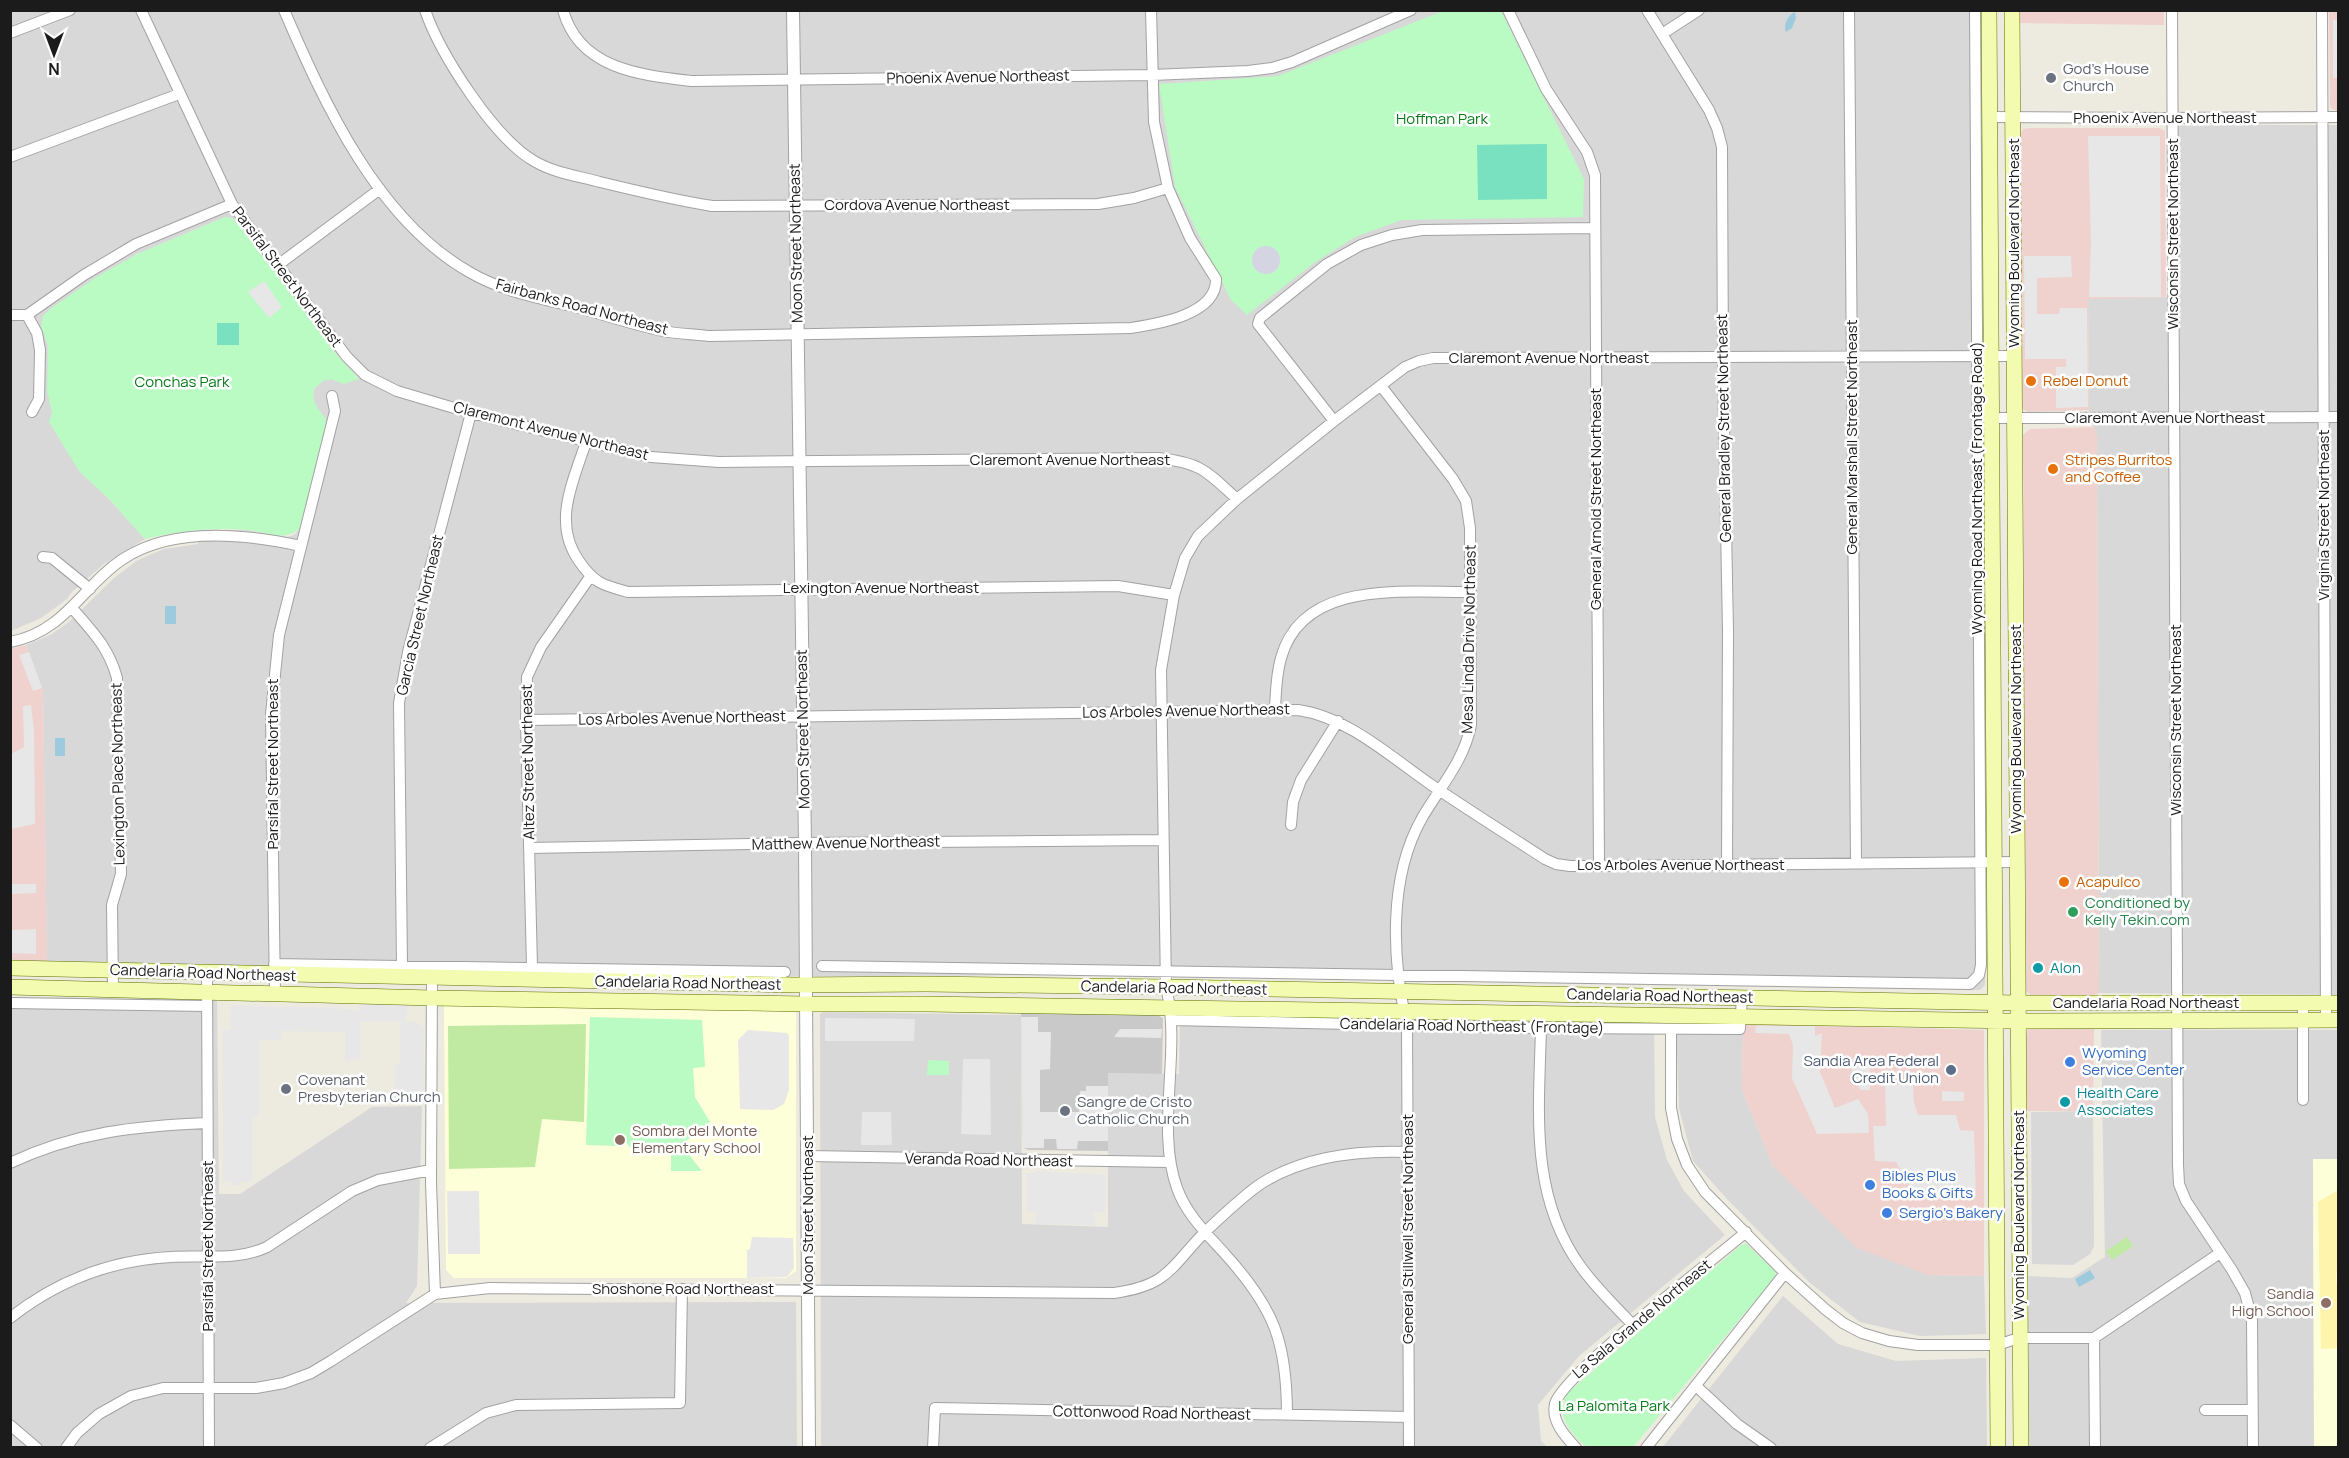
<svg xmlns="http://www.w3.org/2000/svg" width="2349" height="1458" font-family="Manrope,sans-serif">
  <style>
    .residential { fill: #d9d8d8 }
    .commercial { fill: #efd1cd }
    .education { fill: #fcffd7 }
    .religious { fill: #c9c9c9 }
    .grass { fill: #c0eaa2 }
    .sand { fill: #fff4ac }
    .park { fill: #b9fbc3 }
    .pitch { fill: #79e0c0 }
    .parking { fill: #e7e7e7 }
    .plaza { fill: #d5d4e3 }
    .water { fill: #9dcadd }
    .lines { fill: none; stroke-linecap: round; stroke-linejoin: round }
    .minor-casing { stroke: #a2a2a2; stroke-width: 12 }
    .tertiary-casing { stroke: #a2a2a2; stroke-width: 14 }
    .secondary-casing { stroke: #5e7301; stroke-width: 16 }
    .minor { stroke: #fff; stroke-width: 10 }
    .tertiary { stroke: #fff; stroke-width: 12 }
    .secondary { stroke: #f2fbaf; stroke-width: 15 }
    .worship-dot { fill: #6b7280; stroke: #fff; stroke-width: 2 }
    .food-dot { fill: #e8710a; stroke: #fff; stroke-width: 2 }
    .leisure-dot { fill: #2e9e5b; stroke: #fff; stroke-width: 2 }
    .culture-dot { fill: #0f9aa8; stroke: #fff; stroke-width: 2 }
    .shop-dot { fill: #3f7fe0; stroke: #fff; stroke-width: 2 }
    .service-dot { fill: #5c6f8a; stroke: #fff; stroke-width: 2 }
    .education-dot { fill: #8d6e63; stroke: #fff; stroke-width: 2 }
    .labels { text-anchor: middle; stroke-width: 5; stroke-linejoin: round; paint-order: stroke }
    .worship-label { font-size: 15px; fill: #5b616d; stroke: #fff; text-anchor: start }
    .street-label { font-size: 15px; fill: #1b1b1b; stroke: #fff }
    .park-label { font-size: 15px; fill: #077a19; stroke: #fff }
    .food-label { font-size: 15px; fill: #c56008; stroke: #fff; text-anchor: start }
    .leisure-label { font-size: 15px; fill: #27864d; stroke: #fff; text-anchor: start }
    .culture-label { font-size: 15px; fill: #0d838f; stroke: #fff; text-anchor: start }
    .shop-label { font-size: 15px; fill: #366cbe; stroke: #fff; text-anchor: start }
    .service-label { font-size: 15px; fill: #4e5e75; stroke: #fff; text-anchor: end }
    .education-label { font-size: 15px; fill: #785e54; stroke: #fff; text-anchor: start }
  </style>
  <rect width="100%" height="100%" fill="#edeadf"/>
  <path class="residential" d="M10,11H1978L1985,650V985L1980,990H1970L1076,975L714,977L47,962L43,691L26,645L50,635L69,622L114,578L138,560L164,549L198,544V530H248L287,537L294,535L300,528L326,426L322,414L315,408L312,400L314,389L322,381L331,379L348,381L359,378L335,353L238,223L232,218L218,220L137,254L93,281L45,332L48,340L49,399L64,444L79,471L110,500L145,539L104,564L72,592L67,599L41,618L11,631Z
    M2239,125H2338V995L2099,993L2097,434H2095L2089,410L2088,298L2179,297L2178,126Z
    M11,997L217,1000L219,1194H240L372,1107L422,1106L417,1286L406,1303L796,1302L797,1447L11,1448Z
    M823,1012L1021,1015L1022,1224L1108,1227V1073L1179,1074L1180,1014L1654,1024L1655,1117L1667,1160L1684,1191L1725,1235L1579,1356L1538,1405L1541,1441L1547,1447H821L820,1014Z
    M1676,1023L1743,1024L1742,1090L1773,1166L1928,1275L1984,1276L1986,1334L1920,1336L1860,1322L1810,1283L1728,1200L1693,1161L1679,1108Z
    M2101,1030H2338V1159H2313L2314,1447H2029L2028,1276L2072,1278L2105,1257Z
    M2093,1111L2094,1246L2090,1254L2073,1265L2032,1264L2031,1112Z
    M1783,1296L1838,1344L1896,1361L1986,1358L1987,1447L1662,1448Z"/>
  <path class="commercial" d="M2018,11H2164V25L2018,23Z
    M2329,11H2338V111L2332,109L2330,106Z
    M2030,128H2159L2165,131L2166,297L2088,299L2089,410L2028,412L2023,409L2022,406L2020,136L2023,129Z
    M2095,427V433L2097,434V497L2099,993L2091,996H2032L2026,991L2023,435L2030,429Z
    M26,645L43,691L47,962H11L10,649Z
    M1743,1024L1984,1030V1276L1928,1275L1857,1248L1773,1166L1742,1090Z
    M2033,1026H2094L2093,1111H2027L2026,1036L2028,1029Z"/>
  <path class="education" d="M444,1006L796,1010V1271L786,1278H454L446,1270Z
    M2313,1159H2338V1447H2314Z"/>
  <path class="religious" d="M1021,1012L1157,1015L1163,1018L1162,1074L1108,1073V1151L1029,1150L1023,1148Z"/>
  <path class="grass" d="M586,1024L584,1122L542,1119L535,1167L449,1169L448,1026Z
    M2127,1237L2133,1246L2112,1260L2106,1251Z"/>
  <path class="sand" d="M2338,1190V1254L2336,1279L2338,1290V1348L2321,1349L2318,1202Z"/>
  <path class="park" d="M1443,11H1501L1584,179L1583,217L1402,220L1355,237L1314,263L1247,315L1231,300L1175,187L1159,84L1278,76Z
    M225,217L232,218L238,223L335,353L359,379L344,384L331,379L323,381L314,389C312,405 318,408 326,419V426L300,528C285,543 267,531 247,530C212,527 179,531 145,539L110,500L79,471L49,422L52,412L47,391L48,346L41,326L43,316L50,309L98,276L137,254Z
    M590,1017L702,1020L705,1067L693,1068L695,1097L710,1122L681,1145L702,1171H671V1151L632,1150L625,1141L624,1146L586,1145Z
    M928,1060L949,1061V1075H927Z
    M1745,1243L1776,1272L1774,1278L1633,1447C1620,1447 1603,1450 1590,1447C1584,1446 1579,1441 1575,1436C1562,1421 1560,1411 1567,1393L1740,1246Z"/>
  <path class="pitch" d="M1547,144V199L1478,200L1477,145Z
    M217,323H239V345H217Z"/>
  <path class="parking" d="M2333,20H2338V78H2333Z
    M2088,136H2160L2161,297H2089L2091,243Z
    M2024,256H2071L2072,277L2037,278V314H2059L2060,308H2087L2088,407L2056,408V367H2066V359H2025Z
    M264,281L282,307L269,318L248,292Z
    M29,652L42,688L33,691L19,655Z
    M31,705L34,730L35,824L11,829V754L24,747L23,706Z
    M10,884H36V893L11,894Z
    M36,929V954L11,953V930Z
    M359,1003L409,1005L404,1022H416L424,1029V1102H395L396,1064L400,1063V1022L360,1021V1059L345,1061V1032L282,1031L281,1040H259V1113L252,1120V1182H241V1185H232V1182H223L222,1030H230L231,1005L335,1008L359,1011Z
    M1021,1017H1038V1032H1051L1050,1069L1040,1070V1112H1079L1080,1091H1086V1086H1108V1141H1078L1077,1149H1057L1056,1139H1044V1148H1023Z
    M825,1018L915,1019L914,1041H825Z
    M1756,1026H1815V1036L1822,1033L1820,1072L1835,1108L1858,1099L1868,1114L1869,1133L1817,1134L1792,1078L1793,1045L1789,1034L1755,1033Z
    M1120,1029H1162L1161,1038L1114,1037Z
    M748,1030L787,1033L789,1036V1090L784,1104L773,1110L740,1109L738,1040Z
    M963,1059H990L991,1135L961,1134Z
    M1870,1064V1090H1860L1856,1079L1852,1080V1065Z
    M1885,1085H1913L1914,1102L1918,1115H1956L1960,1130L1974,1131L1976,1196L1919,1197L1915,1195L1896,1162L1875,1161L1873,1126H1886Z
    M1942,1091L1964,1092V1101H1942Z
    M862,1112H891L892,1145H861Z
    M1036,1171L1106,1175L1105,1212H1094L1095,1225L1036,1224V1212L1026,1211V1173H1034Z
    M479,1191L480,1254H448L447,1191Z
    M752,1237L793,1238L794,1268L787,1277L747,1278V1250L750,1249Z"/>
  <path class="plaza" d="M1252 260a14 14 0 1 1 28 0a14 14 0 1 1-28 0Z"/>
  <path class="water" d="M1795,12L1796,18L1792,28L1786,32C1783,25 1788,15 1795,12Z
    M165,606H176V624H165Z
    M55,738H65V756H55Z
    M2090,1270L2095,1278L2079,1287L2075,1279Z"/>
  <g class="lines">
    <defs>
      <path id="minor" d="M141,10L232,204L347,357L365,375L397,391L471,413L651,457L719,462L1158,458C1202,463 1206,471 1237,499
        M284,10C325,105 378,221 471,273C504,292 543,299 580,308C607,316 635,325 663,331C678,334 694,334 709,336L1131,328C1157,324 1217,315 1216,279L1190,238L1168,188L1154,122L1151,10
        M425,10C440,54 494,138 534,161C554,173 578,176 600,182C637,191 674,200 712,206L1098,204L1134,198L1168,188
        M563,10C579,69 640,75 692,81L1152,75L1248,71L1272,68L1292,62L1411,10
        M1508,10L1546,89L1587,152L1595,175L1599,866
        M1647,10L1709,110L1717,128L1722,147L1723,370L1728,631L1727,865
        M1849,10L1856,863
        M2172,10L2178,1165L2179,1184L2186,1201L2232,1270L2245,1293L2252,1320L2253,1448
        M2322,10L2326,1020
        M10,33L70,10
        M1662,34L1699,10
        M1991,117L2162,118L2338,117
        M10,157L179,94
        M278,265L380,189
        M10,315H27L84,275L136,244L232,204
        M27,315L37,333L40,350L39,399L32,412
        M1381,386L1453,479L1466,501L1470,528L1471,725C1464,761 1440,787 1422,818C1388,878 1392,960 1407,1025L1409,1448
        M1992,418L2338,417
        M1334,421L1258,324L1260,318L1327,264L1361,245L1392,235L1422,230L1595,228
        M586,442C573,482 552,523 579,561C594,583 602,585 628,592L1118,586L1174,595
        M43,557L52,558L90,589
        M72,608C93,632 109,648 117,678L121,874L112,905L113,989
        M10,642C65,632 83,585 123,559C173,526 246,534 301,546
        M1275,709C1276,691 1276,675 1281,658C1303,578 1407,593 1471,592
        M526,720L1298,710C1348,717 1392,758 1433,786C1470,811 1508,835 1545,859L1556,864L1570,866H1599L2017,862
        M1291,825L1293,802L1301,780L1338,721
        M529,848L805,843L1162,840
        M274,964L785,972
        M402,965L399,703L408,652L471,413
        M822,966L1970,984L1979,975L1981,965L1975,10
        M532,967L526,720L527,677L541,647L590,577
        M207,973L209,1448
        M432,979L431,1183L435,1294
        M275,995L271,714L279,635L335,411L332,396
        M10,1003L207,1006
        M1172,1020L1541,1028L1740,1029L1742,997
        M1541,1028C1539,1111 1529,1196 1581,1267C1596,1288 1615,1306 1633,1325
        M1671,1030V1108L1677,1139L1687,1165L1705,1192L1785,1273L1825,1309L1843,1323L1862,1333L1889,1341L1918,1345H1997L2019,1338H2094L2220,1253
        M2303,1100V1003
        M808,1156L1170,1162
        M10,1163C76,1132 136,1126 207,1123
        M10,1318C57,1281 112,1260 171,1257C204,1255 237,1261 267,1247L352,1191L378,1180L431,1170
        M2094,1338L2095,1448
        M1696,1386L1737,1424L1771,1448
        M2205,1410H2252
        M1287,1415C1287,1342 1274,1308 1225,1254C1207,1234 1186,1214 1177,1188C1155,1127 1182,1052 1166,987L1161,670L1174,595L1185,558L1198,536L1237,499L1334,421L1405,367L1419,361L1433,358L2014,356
        M10,1425L37,1448
        M66,1448L77,1433L99,1414L131,1396L163,1388H256L284,1383L311,1373L331,1361L435,1294L490,1288L1114,1293C1170,1285 1170,1267 1206,1231C1221,1217 1245,1194 1262,1183C1305,1156 1357,1150 1408,1152
        M430,1448L486,1413L516,1405L680,1403L682,1289
        M933,1448L935,1408L1409,1417
        M1576,1448C1565,1436 1551,1421 1555,1404C1562,1375 1715,1259 1746,1232
        M1646,1448L1785,1273"/>
      <path id="tertiary" d="M793,10L805,843L809,1448"/>
      <path id="secondary" d="M1989,10L1998,1448
        M2012,10L2021,1448
        M10,968L794,985L926,984L1166,987L2018,1003H2338
        M10,987L432,998L806,1004H927L2018,1021L2338,1020"/>
    </defs>
    <use href="#minor" class="minor-casing"/>
    <use href="#tertiary" class="tertiary-casing"/>
    <use href="#secondary" class="secondary-casing"/>
    <use href="#minor" class="minor"/>
    <use href="#tertiary" class="tertiary"/>
    <use href="#secondary" class="secondary"/>
  </g>
  <g class="worship-dot">
    <circle cx="2051" cy="78" r="6"/>
    <circle cx="286" cy="1089" r="6"/>
    <circle cx="1065" cy="1111" r="6"/>
  </g>
  <g class="food-dot">
    <circle cx="2031" cy="381" r="6"/>
    <circle cx="2053" cy="469" r="6"/>
    <circle cx="2064" cy="882" r="6"/>
  </g>
  <circle class="leisure-dot" cx="2073" cy="912" r="6"/>
  <g class="culture-dot">
    <circle cx="2038" cy="968" r="6"/>
    <circle cx="2065" cy="1102" r="6"/>
  </g>
  <g class="shop-dot">
    <circle cx="2070" cy="1062" r="6"/>
    <circle cx="1870" cy="1185" r="6"/>
    <circle cx="1887" cy="1213" r="6"/>
  </g>
  <circle class="service-dot" cx="1951" cy="1070" r="6"/>
  <g class="education-dot">
    <circle cx="620" cy="1140" r="6"/>
    <circle cx="2326" cy="1303" r="6"/>
  </g>
  <g class="labels">
    <g class="worship-label">
      <text x="2063" y="74">God's House<tspan x="2063" dy="17">Church</tspan></text>
      <text x="298" y="1085">Covenant<tspan x="298" dy="17">Presbyterian Church</tspan></text>
      <text x="1077" y="1107">Sangre de Cristo<tspan x="1077" dy="17">Catholic Church</tspan></text>
    </g>
    <g class="street-label">
      <text transform="translate(978 77) rotate(-1)" y="5">Phoenix Avenue Northeast</text>
      <text x="2165" y="123">Phoenix Avenue Northeast</text>
      <text x="917" y="210">Cordova Avenue Northeast</text>
      <text transform="translate(2173 234) rotate(-90)" y="5">Wisconsin Street Northeast</text>
      <text transform="translate(796 243) rotate(-91)" y="5">Moon Street Northeast</text>
      <text transform="translate(2014 243) rotate(-90)" y="5">Wyoming Boulevard Northeast</text>
      <text transform="translate(287 277) rotate(53)" y="5">Parsifal Street Northeast</text>
      <text transform="translate(582 307) rotate(15)" y="5">Fairbanks Road Northeast</text>
      <text x="1549" y="363">Claremont Avenue Northeast</text>
      <text x="2165" y="423">Claremont Avenue Northeast</text>
      <text transform="translate(1724 428) rotate(-91)" y="5">General Bradley Street Northeast</text>
      <text transform="translate(551 431) rotate(14)" y="5">Claremont Avenue Northeast</text>
      <text transform="translate(1852 437) rotate(-90)" y="5">General Marshall Street Northeast</text>
      <text x="1070" y="465">Claremont Avenue Northeast</text>
      <text transform="translate(1977 488) rotate(-90)" y="5">Wyoming Road Northeast (Frontage Road)</text>
      <text transform="translate(1596 499) rotate(-90)" y="5">General Arnold Street Northeast</text>
      <text transform="translate(2324 515) rotate(-90)" y="5">Virginia Street Northeast</text>
      <text x="881" y="593">Lexington Avenue Northeast</text>
      <text transform="translate(420 615) rotate(-77)" y="5">Garcia Street Northeast</text>
      <text transform="translate(1469 639) rotate(-89)" y="5">Mesa Linda Drive Northeast</text>
      <text transform="translate(1186 711) rotate(-1)" y="5">Los Arboles Avenue Northeast</text>
      <text transform="translate(682 718) rotate(-1)" y="5">Los Arboles Avenue Northeast</text>
      <text transform="translate(2176 720) rotate(-90)" y="5">Wisconsin Street Northeast</text>
      <text transform="translate(803 729) rotate(-91)" y="5">Moon Street Northeast</text>
      <text transform="translate(2016 729) rotate(-90)" y="5">Wyoming Boulevard Northeast</text>
      <text transform="translate(528 762) rotate(-91)" y="5">Altez Street Northeast</text>
      <text transform="translate(273 764) rotate(-90)" y="5">Parsifal Street Northeast</text>
      <text transform="translate(118 774) rotate(-91)" y="5">Lexington Place Northeast</text>
      <text transform="translate(846 843) rotate(-1)" y="5">Matthew Avenue Northeast</text>
      <text x="1681" y="870">Los Arboles Avenue Northeast</text>
      <text transform="translate(203 973) rotate(2)" y="5">Candelaria Road Northeast</text>
      <text transform="translate(688 983) rotate(1)" y="5">Candelaria Road Northeast</text>
      <text transform="translate(1174 988) rotate(1)" y="5">Candelaria Road Northeast</text>
      <text transform="translate(1660 996) rotate(1)" y="5">Candelaria Road Northeast</text>
      <text x="2146" y="1008">Candelaria Road Northeast</text>
      <text transform="translate(1472 1026) rotate(1)" y="5">Candelaria Road Northeast (Frontage)</text>
      <text transform="translate(989 1160) rotate(1)" y="5">Veranda Road Northeast</text>
      <text transform="translate(808 1215) rotate(-90)" y="5">Moon Street Northeast</text>
      <text transform="translate(2019 1215) rotate(-90)" y="5">Wyoming Boulevard Northeast</text>
      <text transform="translate(1408 1229) rotate(-90)" y="5">General Stillwell Street Northeast</text>
      <text transform="translate(208 1246) rotate(-90)" y="5">Parsifal Street Northeast</text>
      <text x="683" y="1294">Shoshone Road Northeast</text>
      <text transform="translate(1642 1319) rotate(-40)" y="5">La Sala Grande Northeast</text>
      <text transform="translate(1152 1413) rotate(1)" y="5">Cottonwood Road Northeast</text>
    </g>
    <g class="park-label">
      <text x="1442" y="124">Hoffman Park</text>
      <text x="182" y="387">Conchas Park</text>
      <text x="1614" y="1411">La Palomita Park</text>
    </g>
    <g class="food-label">
      <text x="2043" y="386">Rebel Donut</text>
      <text x="2065" y="465">Stripes Burritos<tspan x="2065" dy="17">and Coffee</tspan></text>
      <text x="2076" y="887">Acapulco</text>
    </g>
    <g class="leisure-label">
      <text x="2085" y="908">Conditioned by<tspan x="2085" dy="17">Kelly Tekin.com</tspan></text>
    </g>
    <g class="culture-label">
      <text x="2050" y="973">Alon</text>
      <text x="2077" y="1098">Health Care<tspan x="2077" dy="17">Associates</tspan></text>
    </g>
    <g class="shop-label">
      <text x="2082" y="1058">Wyoming<tspan x="2082" dy="17">Service Center</tspan></text>
      <text x="1882" y="1181">Bibles Plus<tspan x="1882" dy="17">Books &amp; Gifts</tspan></text>
      <text x="1899" y="1218">Sergio's Bakery</text>
    </g>
    <g class="service-label">
      <text x="1939" y="1066">Sandia Area Federal<tspan x="1939" dy="17">Credit Union</tspan></text>
    </g>
    <g class="education-label">
      <text x="632" y="1136">Sombra del Monte<tspan x="632" dy="17">Elementary School</tspan></text>
      <text x="2314" y="1299" text-anchor="end">Sandia<tspan x="2314" dy="17">High School</tspan></text>
    </g>
  </g>
  <rect width="2349" height="1458" fill="none" stroke="#1b1b1b" stroke-width="24"/>
  <g transform="translate(54 54) rotate(180)" stroke="#ffffff" stroke-width="4.5" paint-order="stroke">
  <path d="M0-4.5L10 22L0 15L-10 22Z" fill="#1b1b1b"/>
  <text y="-9" font-size="16" font-weight="bold" text-anchor="middle" fill="#1b1b1b">N</text>
  </g>
</svg>
